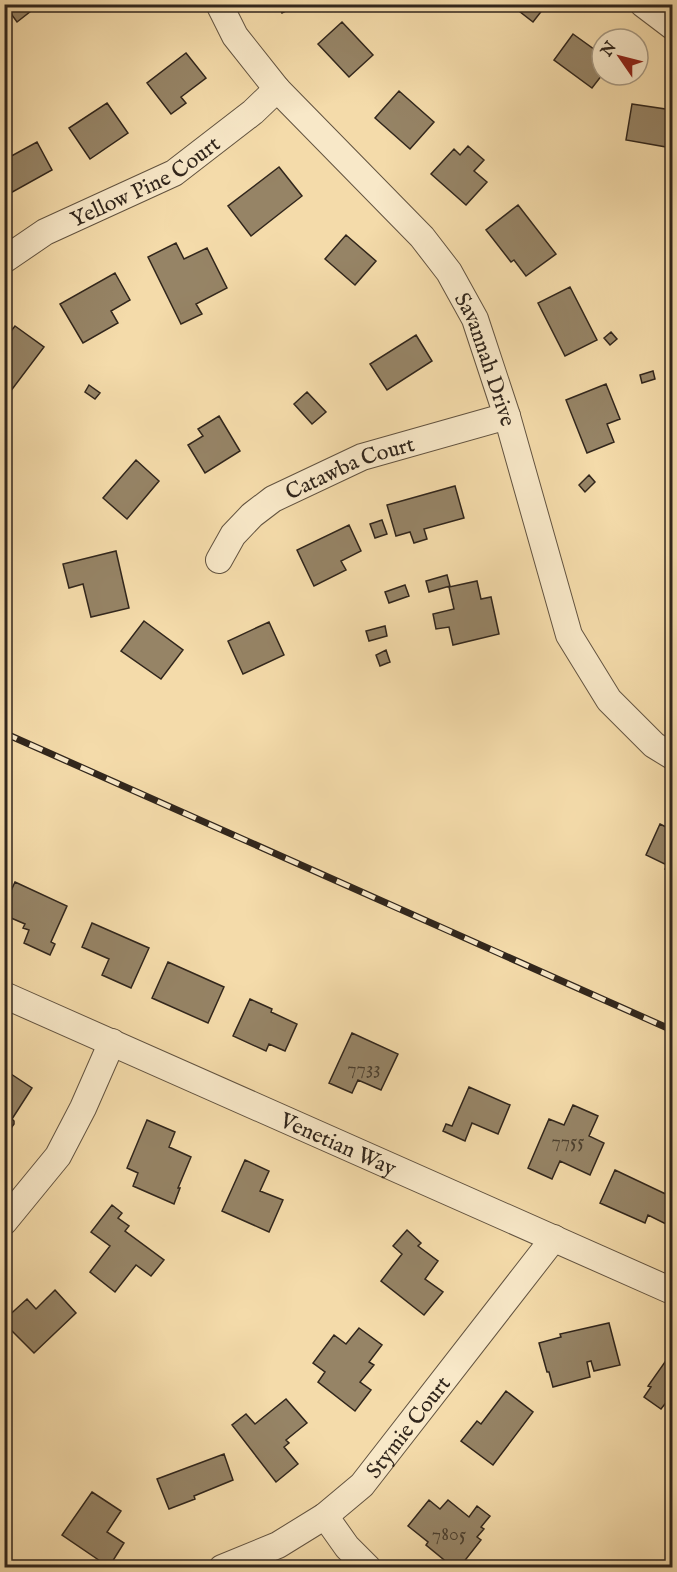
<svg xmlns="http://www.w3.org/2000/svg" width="677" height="1572" font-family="'IM FELL English',serif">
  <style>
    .building { fill: #968466; stroke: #31261c; stroke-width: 1.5 }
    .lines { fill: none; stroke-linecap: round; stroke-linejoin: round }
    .minor-casing { stroke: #625340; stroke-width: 28 }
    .minor { stroke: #f8e8c8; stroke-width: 26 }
    .rail-casing { stroke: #31261c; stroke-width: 7 }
    .rail { stroke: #f8e8c8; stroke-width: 4.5; stroke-dasharray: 14; stroke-linecap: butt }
    .labels { text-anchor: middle; stroke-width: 5; stroke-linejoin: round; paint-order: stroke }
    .number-label { font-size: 20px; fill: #4a3e2e }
    .street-label { font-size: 22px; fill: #31261c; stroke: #f8e8c8 }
  </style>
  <rect width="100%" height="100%" fill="#f4dbaa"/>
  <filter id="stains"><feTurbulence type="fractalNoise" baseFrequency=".00333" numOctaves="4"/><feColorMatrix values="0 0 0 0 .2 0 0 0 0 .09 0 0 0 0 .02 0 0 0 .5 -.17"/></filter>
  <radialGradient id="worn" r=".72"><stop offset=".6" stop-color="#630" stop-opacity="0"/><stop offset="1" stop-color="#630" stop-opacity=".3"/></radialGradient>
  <path class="building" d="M4,4H40L17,22Z
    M278,4H300L282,13Z
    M510,4H547L533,22Z
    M342,22L373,55L349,77L318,44Z
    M573,34L602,55V75L592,88L554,60Z
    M186,53L206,78L181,97L186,103L171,114L147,83Z
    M399,91L434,122L410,149L375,118Z
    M107,103L128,133L90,159L69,128Z
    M632,104L672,110V148L626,140Z
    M37,142L52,170L7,195L4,191V160Z
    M468,146L484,160L474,171L487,182L466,205L431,174L454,149L460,155Z
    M279,167L302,196L251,236L228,206Z
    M518,205L556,254L526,276L514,260L511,262L486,230Z
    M346,235L376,261L355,285L325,259Z
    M176,243L184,259L207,248L227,288L196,304L202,314L181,324L148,257Z
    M115,273L130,300L111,311L118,323L83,343L60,304Z
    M570,287L597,340L565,356L538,303Z
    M15,326L44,347L10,392L4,388V340Z
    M611,332L617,339L610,345L604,338Z
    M416,335L432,361L387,390L370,364Z
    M653,371L655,379L642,383L640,375Z
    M606,384L620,419L607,424L614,442L587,453L566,400Z
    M89,385L100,393L95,399L85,392Z
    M307,392L326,412L312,424L294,404Z
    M219,416L240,451L205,473L188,445L203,436L198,429Z
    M136,460L159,481L127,519L103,498Z
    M589,475L595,482L585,492L579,485Z
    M455,486L464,518L424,529L427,539L414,543L410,532L396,536L387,505Z
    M382,520L387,534L375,538L370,524Z
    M349,525L361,551L341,561L346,570L314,586L297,550Z
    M116,551L129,608L91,617L83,584L69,588L63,564Z
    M447,575L450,586L429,592L426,581Z
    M477,581L481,599L491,597L499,634L453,645L449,627L436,629L433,614L454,609L449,587Z
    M405,585L409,596L389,603L385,592Z
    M144,621L183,650L161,679L121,651Z
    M269,622L284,655L243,674L228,641Z
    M385,626L387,636L369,641L366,631Z
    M386,650L390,662L380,666L376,655Z
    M660,824L672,830V872L665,869L667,865L646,855Z
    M15,882L67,906L51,942L55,944L50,955L24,943L29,930L23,928L25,924L4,915V906Z
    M92,923L149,948L131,988L102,975L109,959L82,947Z
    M168,962L224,987L208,1023L152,998Z
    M250,999L272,1009L271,1012L297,1024L285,1051L269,1044L266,1051L233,1036Z
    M352,1033L398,1054L381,1090L358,1080L352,1093L329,1083Z
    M8,1072L32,1088L12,1119L14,1121V1124L4,1138V1077Z
    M469,1087L510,1105L498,1134L472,1123L465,1141L443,1131L446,1124L452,1126Z
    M573,1105L598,1116L589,1136L604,1143L590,1175L560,1161L552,1179L528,1168L549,1119L564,1125Z
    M147,1120L175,1132L169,1147L191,1157L178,1188H180L174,1204L133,1186L138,1173L127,1168Z
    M245,1160L269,1171L260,1191L283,1200L269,1232L222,1211Z
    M615,1170L672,1197V1210L666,1224L648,1215L645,1223L600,1203Z
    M112,1205L122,1213L118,1218L129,1226L125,1231L164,1260L151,1276L136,1265L115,1292L90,1272L110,1246L91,1232Z
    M407,1230L421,1243L418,1246L438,1261L425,1279L443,1292L424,1315L381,1281L402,1254L393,1246Z
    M55,1290L76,1313L34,1353L4,1323V1320L27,1299L36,1309Z
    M609,1323L620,1365L594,1371L591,1361L587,1362L590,1377L553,1387L549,1372H547L539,1343L561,1337L560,1334Z
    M359,1328L382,1345L369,1362L374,1365L360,1382L371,1390L355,1411L318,1382L325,1372L313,1363L334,1335L346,1344Z
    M672,1352V1403L668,1400L661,1409L644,1397L651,1387L648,1386Z
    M506,1391L533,1412L493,1465L461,1441L477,1421L481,1424Z
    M286,1399L307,1423L286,1440L289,1443L284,1447L298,1464L276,1482L232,1425L246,1414L255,1424Z
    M224,1454L233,1480L194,1496L195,1499L169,1509L157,1479Z
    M92,1492L121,1511L107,1532L124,1543L109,1567L62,1535Z
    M429,1500L440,1509L448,1500L469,1517L477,1506L490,1516L481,1527L484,1529L477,1537L481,1540L459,1568H454L426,1545L428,1542L408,1526Z"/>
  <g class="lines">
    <defs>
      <g id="minor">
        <path id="s1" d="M219,4L235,36L277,89L422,237L449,272L475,319L507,416L569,635L609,700L654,745L672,756"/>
        <path d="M643,4L672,26"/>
        <path id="s2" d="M4,260L45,232L174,173L253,112L277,89"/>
        <path id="s3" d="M219,560L233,535L252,515L273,499L362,457L507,416"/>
        <path id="s4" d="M4,995L672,1291"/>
        <path d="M4,1222L58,1156L83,1108L112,1042"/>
        <path d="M325,1516L347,1547L368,1568"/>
        <path id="s5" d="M222,1568L278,1545L325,1516L362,1485L554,1238"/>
      </g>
    </defs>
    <use href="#minor" class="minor-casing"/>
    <use href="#minor" class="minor"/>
    <defs>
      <path id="rail" d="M4,733L672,1030"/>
    </defs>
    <use href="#rail" class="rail-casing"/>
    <use href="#rail" class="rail"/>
  </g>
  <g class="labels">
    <g class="number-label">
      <text x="364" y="1074">7733</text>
      <text x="568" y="1147">7755</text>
      <text x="449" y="1540">7805</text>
    </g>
    <g class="street-label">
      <text dy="8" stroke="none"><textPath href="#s2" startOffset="162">Yellow Pine Court</textPath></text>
      <text dy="8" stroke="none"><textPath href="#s1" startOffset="450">Savannah Drive</textPath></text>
      <text dy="8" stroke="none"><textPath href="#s3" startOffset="166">Catawba Court</textPath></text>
      <text dy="8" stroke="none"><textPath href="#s4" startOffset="366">Venetian Way</textPath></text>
      <text dy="8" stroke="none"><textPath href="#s5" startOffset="238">Stymie Court</textPath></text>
    </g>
  </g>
  <rect width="677" height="1572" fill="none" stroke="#f4dbaa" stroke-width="24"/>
  <rect x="6" y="6" width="665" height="1560" fill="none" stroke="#31261c" stroke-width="3"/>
  <rect x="12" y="12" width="653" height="1548" fill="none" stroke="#31261c" stroke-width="1.5"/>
  <g transform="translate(620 57) rotate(305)"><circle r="28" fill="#f8e8c8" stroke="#a89a83" stroke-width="1.5"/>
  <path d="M0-4.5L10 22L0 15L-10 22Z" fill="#8f2418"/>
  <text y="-9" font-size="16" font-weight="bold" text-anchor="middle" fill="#31261c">N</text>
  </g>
  <rect width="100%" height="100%" filter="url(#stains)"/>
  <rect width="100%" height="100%" fill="url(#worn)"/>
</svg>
